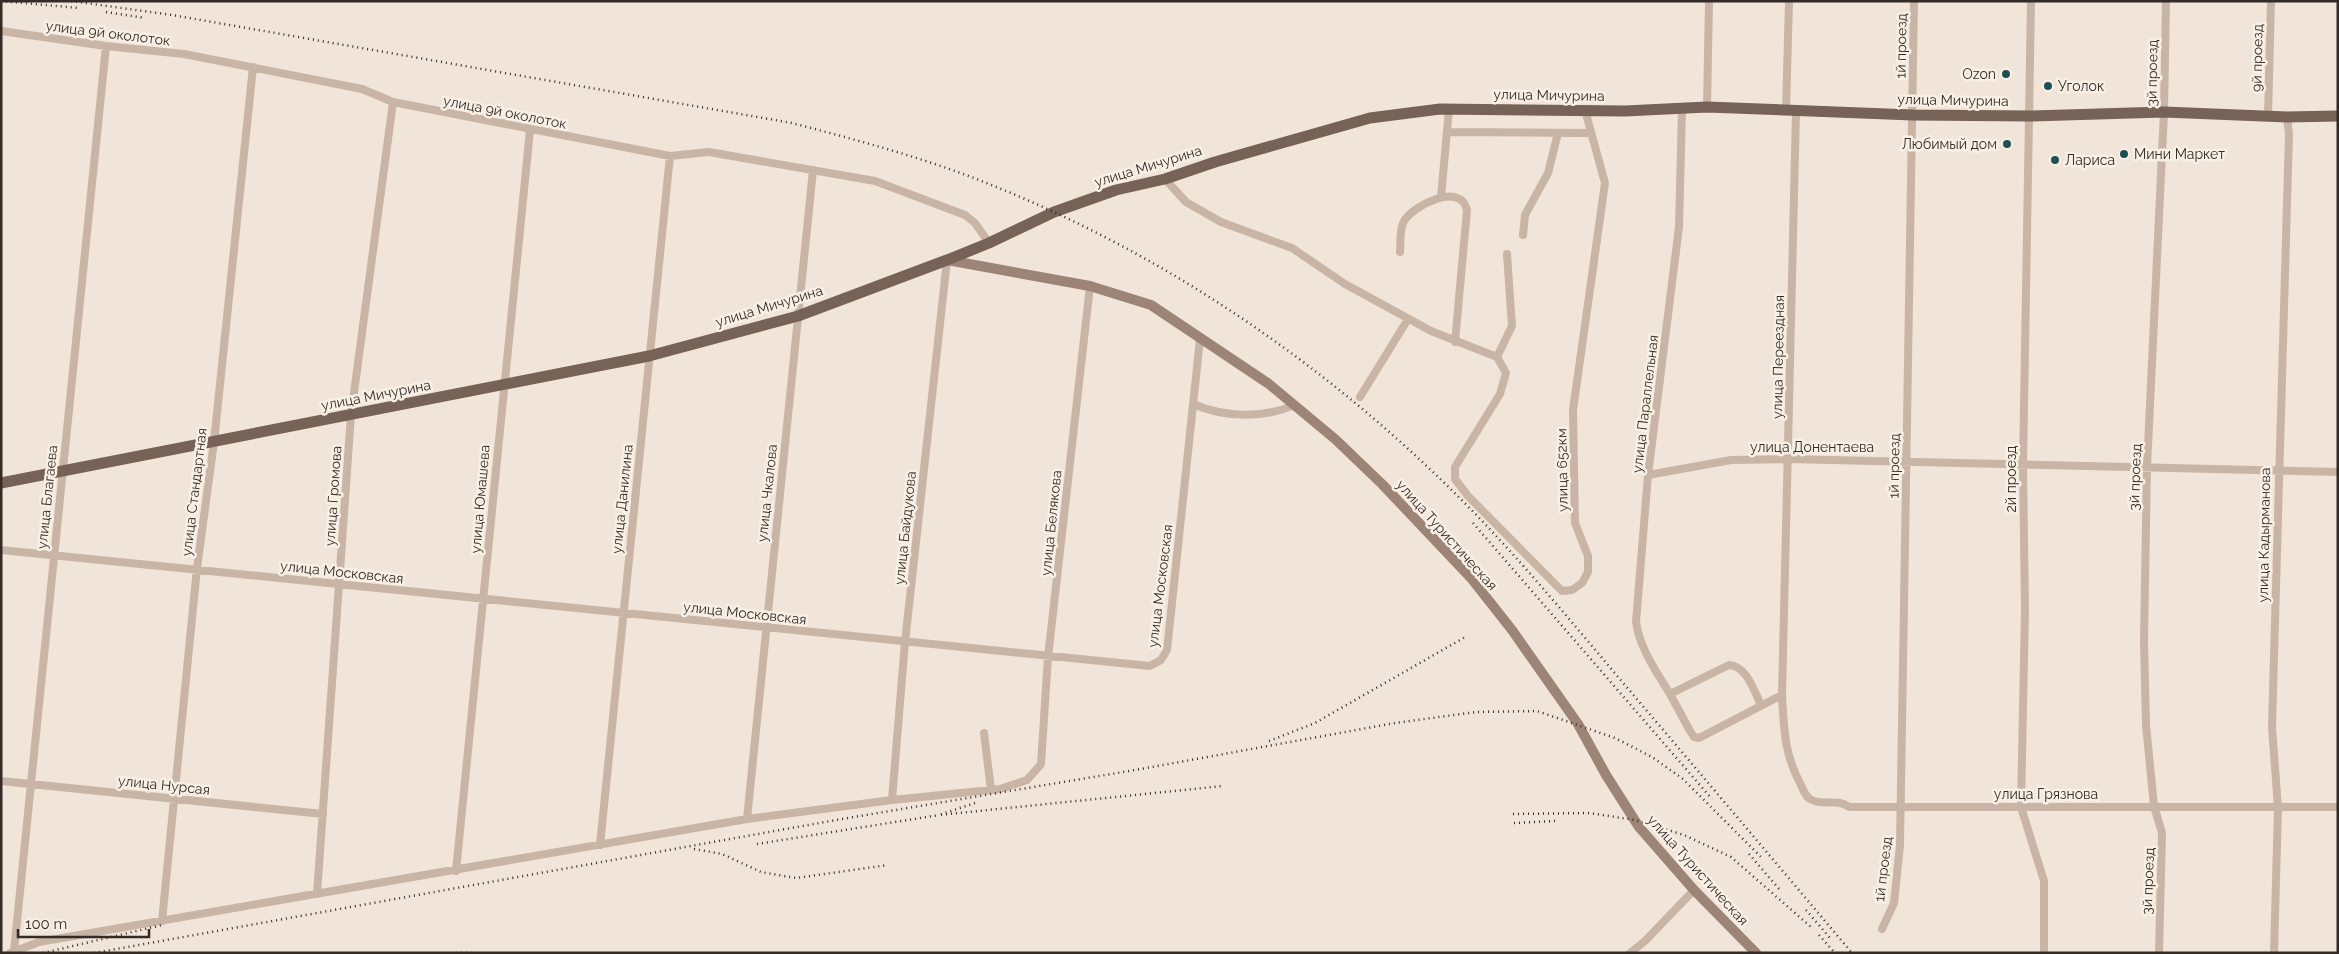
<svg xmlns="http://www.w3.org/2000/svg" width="2339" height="954" font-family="Raleway,sans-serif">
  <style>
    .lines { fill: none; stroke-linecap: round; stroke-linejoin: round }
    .street { stroke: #c8b5a5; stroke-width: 8 }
    .secondary { stroke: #9c8477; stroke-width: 10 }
    .primary { stroke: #766257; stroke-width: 11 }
    .rail { stroke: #342b26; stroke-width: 2.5; stroke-dasharray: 1 4; stroke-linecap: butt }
    .poi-dot { fill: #1d5054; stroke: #f8f0e5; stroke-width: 2 }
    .labels { text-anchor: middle; stroke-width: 5; stroke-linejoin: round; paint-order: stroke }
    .street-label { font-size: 14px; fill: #342b26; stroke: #f8f0e5 }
    .poi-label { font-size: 14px; fill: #342b26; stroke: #f8f0e5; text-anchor: start }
  </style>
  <rect width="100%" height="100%" fill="#f1e5d9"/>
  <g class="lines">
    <path class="street" d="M2031,1L2023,465L2025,609L2021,807L2044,881V953
      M1,31L106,46L184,54L362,89L393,102L670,156L709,152L875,181L965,215L975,223L989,243
      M1707,107L1709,1
      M1786,111L1789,1
      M1796,112L1782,695C1784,729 1784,754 1801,785C1803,790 1806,798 1812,800C1824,806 1837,798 1849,807H2338
      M2268,116L2271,1
      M1447,132L1590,133
      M1165,179L1186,202L1221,222L1292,248L1345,284L1431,331L1497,357L1512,326L1507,254
      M1441,197L1449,109
      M1523,235L1525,215L1548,173L1558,133
      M1400,252C1401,243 1399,229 1404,221C1413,206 1460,181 1467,210L1455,342
      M1497,357L1506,373L1500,394L1455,467V479L1468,496L1562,591L1572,590L1582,583L1588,572V556L1575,523L1573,410L1605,183L1585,110
      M1360,397L1408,319
      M1193,404C1223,417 1264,419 1294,405
      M1648,475L1731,460L1788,459L2338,472
      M1,550L1150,666L1161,660L1167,650L1200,339
      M1670,694C1656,671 1640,649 1636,622L1648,475L1679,227L1682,110
      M1761,705C1754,691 1747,666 1729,665L1670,694L1690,731L1694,737L1699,738L1782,695
      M984,733L991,790
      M1,781L323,814
      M892,800L905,642L947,260
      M747,819L813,170
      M600,845L670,156
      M456,871L530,130
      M317,894L351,415L393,102
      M162,921L197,568L214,442L253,67
      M1882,929L1894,903L1900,845L1914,1
      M14,951L106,46
      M10,953L39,942L747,819L892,800L1000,789L1027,780L1041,764L1048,657L1090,286
      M1630,953L1645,941L1694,890
      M2159,953L2162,833L2154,806L2146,725L2144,641L2147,467L2164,112L2166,1
      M2274,953L2278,808L2272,727L2289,134L2287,117"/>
    <path class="secondary" d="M947,260L1090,286L1151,305L1269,384L1335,439L1382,484L1471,578L1512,630L1578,724L1606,775L1639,827L1694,890L1756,953"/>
    <path class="primary" d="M1,483L649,356L798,316L947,260L989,243L1054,212L1116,190L1165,179L1215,162L1370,118L1440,109L1625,111L1707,107L1913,115L2030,116L2164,112L2287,117L2338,116"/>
    <path class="rail" d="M1,1L79,8
      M71,1L172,15L792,123C857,140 921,157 984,182C1151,248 1304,349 1434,473C1503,538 1563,612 1624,684C1700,773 1776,863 1852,953
      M106,12L145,18
      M1473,523L1712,799
      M1269,741L1315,723L1467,636
      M975,803L939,815L1223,786
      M1513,814L1589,813L1635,820L1684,835L1731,857L1811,927
      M1514,823L1556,821
      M757,844L939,815
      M694,849L722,854L761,872L796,878L888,865
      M1749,854L1780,890
      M1806,910L1830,938
      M1819,935L1835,953
      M43,953L162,925
      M94,953L836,820L1141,769L1395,723L1476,712L1537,711L1615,738L1652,757L1683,779L1762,858
      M456,953H472"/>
  </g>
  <g class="poi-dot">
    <circle cx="2006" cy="74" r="5"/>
    <circle cx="2048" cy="86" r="5"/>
    <circle cx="2007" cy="144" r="5"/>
    <circle cx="2124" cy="154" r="5"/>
    <circle cx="2055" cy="160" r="5"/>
  </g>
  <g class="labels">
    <g class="street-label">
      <text transform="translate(108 33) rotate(7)" y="5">улица 9й околоток</text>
      <text transform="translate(1901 46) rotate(-89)" y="5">1й проезд</text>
      <text transform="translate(2257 58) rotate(-89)" y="5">9й проезд</text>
      <text transform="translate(2152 73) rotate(-89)" y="5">3й проезд</text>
      <text transform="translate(1549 95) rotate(1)" y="5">улица Мичурина</text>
      <text transform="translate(1953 100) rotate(1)" y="5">улица Мичурина</text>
      <text transform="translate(505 112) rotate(11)" y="5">улица 9й околоток</text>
      <text transform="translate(1148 166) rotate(-17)" y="5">улица Мичурина</text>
      <text transform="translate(769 306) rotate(-17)" y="5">улица Мичурина</text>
      <text transform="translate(1778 357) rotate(-89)" y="5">улица Переездная</text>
      <text transform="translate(376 395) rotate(-11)" y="5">улица Мичурина</text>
      <text transform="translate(1645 404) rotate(-83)" y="5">улица Параллельная</text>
      <text x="1812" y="452">улица Донентаева</text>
      <text transform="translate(1894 466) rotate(-89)" y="5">1й проезд</text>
      <text transform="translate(1562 470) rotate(-91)" y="5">улица 652км</text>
      <text transform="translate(2135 477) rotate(-88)" y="5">3й проезд</text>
      <text transform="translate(2011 479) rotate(-90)" y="5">2й проезд</text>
      <text transform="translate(194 492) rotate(-83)" y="5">улица Стандартная</text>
      <text transform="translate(767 493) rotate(-84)" y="5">улица Чкалова</text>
      <text transform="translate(333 496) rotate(-86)" y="5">улица Громова</text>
      <text transform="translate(47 497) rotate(-84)" y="5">улица Благаева</text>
      <text transform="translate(480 499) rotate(-85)" y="5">улица Юмашева</text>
      <text transform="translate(622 499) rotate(-84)" y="5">улица Данилина</text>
      <text transform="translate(1051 523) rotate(-84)" y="5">улица Белякова</text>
      <text transform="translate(905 528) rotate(-84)" y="5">улица Байдукова</text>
      <text transform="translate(1447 535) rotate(48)" y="5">улица Туристическая</text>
      <text transform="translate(2264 535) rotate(-89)" y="5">улица Кадырманова</text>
      <text transform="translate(342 572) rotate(6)" y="5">улица Московская</text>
      <text transform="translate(1160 586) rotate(-83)" y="5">улица Московская</text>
      <text transform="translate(745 613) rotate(6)" y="5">улица Московская</text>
      <text transform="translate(164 785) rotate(6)" y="5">улица Нурсая</text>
      <text x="2046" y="799">улица Грязнова</text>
      <text transform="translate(1883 869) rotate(-83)" y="5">1й проезд</text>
      <text transform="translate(1698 870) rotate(48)" y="5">улица Туристическая</text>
      <text transform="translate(2148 881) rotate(-88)" y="5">3й проезд</text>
    </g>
    <g class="poi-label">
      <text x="1996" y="79" text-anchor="end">Ozon</text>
      <text x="2058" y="91">Уголок</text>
      <text x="1997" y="149" text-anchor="end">Любимый дом</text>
      <text x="2134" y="159">Мини Маркет</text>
      <text x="2065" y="165">Лариса</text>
    </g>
  </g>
  <rect width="2339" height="954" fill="none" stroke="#342b26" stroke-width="5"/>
  <path d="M18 929v8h131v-8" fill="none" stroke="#342b26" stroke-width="2.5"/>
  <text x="25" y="929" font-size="15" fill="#342b26" stroke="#f8f0e5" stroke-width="4" paint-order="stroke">100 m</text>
</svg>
